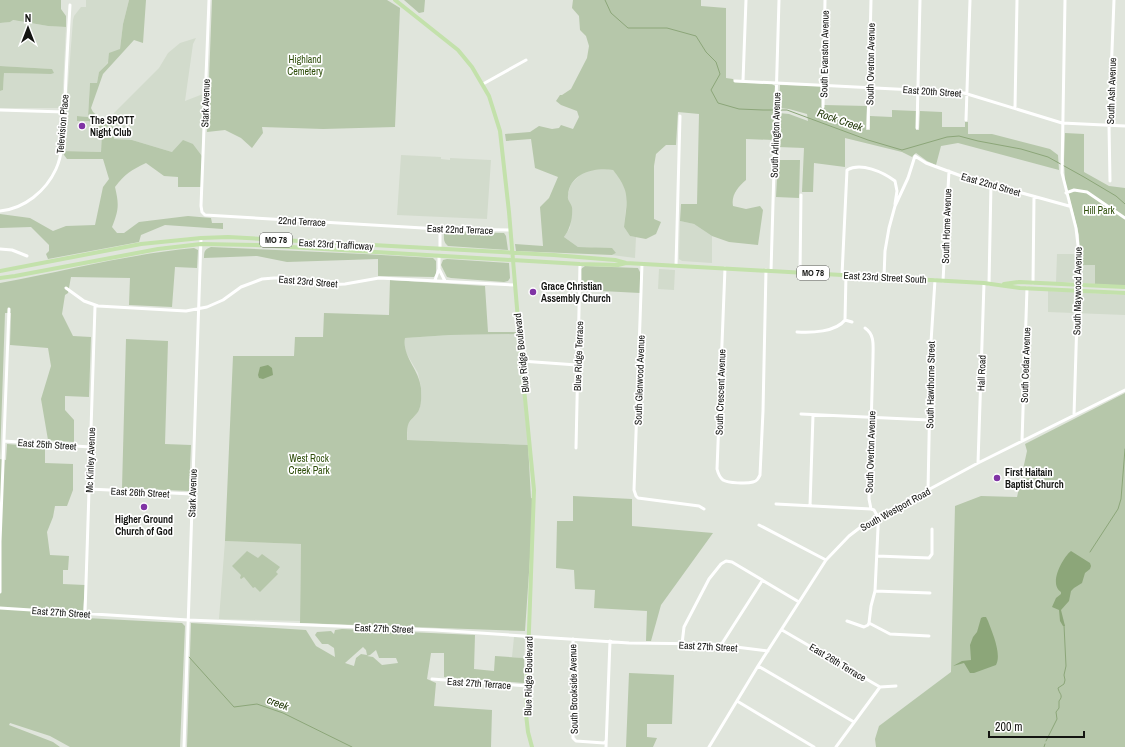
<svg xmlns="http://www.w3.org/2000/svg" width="1125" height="747" font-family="'Archivo Narrow',sans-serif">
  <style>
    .built { fill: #d2dbcc }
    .green { fill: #b6c7aa; fill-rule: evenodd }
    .water { fill: #8ca679 }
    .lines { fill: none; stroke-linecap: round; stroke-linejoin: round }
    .stream { stroke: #8ca679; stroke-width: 1 }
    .minor { stroke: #fff; stroke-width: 3 }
    .major { stroke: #c3e1ab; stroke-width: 4 }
    .poi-dot { fill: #8034a5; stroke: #fff; stroke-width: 1.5 }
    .labels { text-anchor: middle; stroke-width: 3.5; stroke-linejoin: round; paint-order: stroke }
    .shield { fill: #fff; stroke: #5a5a58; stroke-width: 1 }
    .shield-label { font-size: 9px; font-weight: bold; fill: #131411 }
    .street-label { font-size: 10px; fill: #131411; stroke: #fff }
    .park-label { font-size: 10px; fill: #2d4d09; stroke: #fff }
    .poi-label { font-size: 10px; font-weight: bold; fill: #131411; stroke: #fff; text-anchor: start }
    .water-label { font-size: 11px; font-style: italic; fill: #1b3301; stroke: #fff }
  </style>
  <rect width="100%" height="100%" fill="#e0e5dc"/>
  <path class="built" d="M86,0H129L123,24L120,49L99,72L97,83H90L88,117L77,116V121H89L102,132L101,152L63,151L73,20L74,16L81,7H86Z
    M12,20L48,26L66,27L62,106L60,108H0V91L3,90L4,73L51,74L52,69L0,66V23L9,22Z
    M196,38L193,44L185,101L203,94L202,156L193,144L172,152L132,140L114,139L113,127L109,118L159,68L168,53L180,43Z
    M401,155L441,157V159L450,160V158L491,160L487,219L397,215Z
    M602,168L613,170L623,182L627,198L624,227L630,236L636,237L635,258L612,255L616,253L591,247H578L564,237L570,228L572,207L567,197L571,184L583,172Z
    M680,221L694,224L712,236V263L682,261L679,259Z
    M1057,254H1077V282H1056Z
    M1080,265H1095V284L1082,283Z
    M659,269L675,270L674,290L658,289Z
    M1048,291L1125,295V315L1048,312Z
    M517,334L528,445L407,440L408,424L419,410L421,402V387L418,373L405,351V338L450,335Z
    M225,541L301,544L300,621L219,619Z
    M514,637L525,638L524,658L512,657Z"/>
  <path class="green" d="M0,0H61V9L66,16V27L48,26L13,20L10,22L0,23Z
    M129,0H146L143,43L134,40L103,74L91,108L93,112L99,117L109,118L113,127L114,139L132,140L172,152L183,140L193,144L202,156L201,187H178V177L164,176L146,163C131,170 125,174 115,187C119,204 119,210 112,227L117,233H124L139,222L188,216L211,218L212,223H223V229L165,225L141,235L139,242L48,259L46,254L49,251V245L31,227L0,228V214L30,218L53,231L66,226L95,225L103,187L109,179L103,159H67L64,155L63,151L101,152L102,132L89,121H77V116L88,117L90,83H97L99,72L108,63L109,53L120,49L123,24Z
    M212,0H387L400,8L395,127L323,129L262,127L263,133L252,148L241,138L225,130L207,132Z
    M404,0H425L424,12L419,13Z
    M573,0H701V6L726,8V78L733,79L734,82L772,84L775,86L773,140L746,139V180C738,187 731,195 733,206L746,209L760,206L763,210L758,245L729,242L712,236L694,224L680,221L681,204H697L699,114L678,112L676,145H666L656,154L654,166V219L661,222L656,234L646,239L630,236L624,227C627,201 631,192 613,170C595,167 569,173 568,196C567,200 571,203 572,207C573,218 570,229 564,237L578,247L612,248L616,253L612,255L516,251L515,244L543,246L540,207L549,198L558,177L535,168L531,139L506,141L505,134L530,132L539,126L552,129L559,128L561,125L573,129L579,117L577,111L561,105L556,101L560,95H562L571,89L587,58L589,46L586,36L580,30L579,16L572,8Z
    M0,66L52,69L54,73L51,74L4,73L3,90L0,91Z
    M780,85L820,86L821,88L822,109H824V105L867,106L866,130H870V116L892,117V110L916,111V130H919L920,111L942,112V127H965V122H968V134H992L1050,149L1058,155L1059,170L958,143L941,146L936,165L927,161L916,153L912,157L902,152L845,138V167L814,163L813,192H802L804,148L778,147L779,113L789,114L808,121L807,114L789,109L779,108Z
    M1065,133L1084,134V172L1109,186L1125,188V286L1095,284V265H1080L1079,235L1065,181L1064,160Z
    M778,160H800L799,198L776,197Z
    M447,232L504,233L506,236L508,250L448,246C443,242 444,238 444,233Z
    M211,247L364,254L433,258L436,261V274L434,277L378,276V259L287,262L257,256L204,258C204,251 205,249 211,247Z
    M194,248L198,250L197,268L175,267L172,307L129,305L130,278L71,277L68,293L65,295L62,314L73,336L91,337L89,397L65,396V410L74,420V442L48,440L41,399L51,366L48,348L10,345L11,313H5L0,459L6,460L7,444L45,447V463L73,464V490L67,506H55L53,517L47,532L50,555L69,556L68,570H63V584L85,585L83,611L86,618L182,623L185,626L180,747H70L50,736L10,723L9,725L53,742L60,747H0V283C65,271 129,254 194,248Z
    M447,259L509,263L510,278L508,281L504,282L451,278L447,277L441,265L443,260Z
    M585,266L638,268L640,272V293L582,290L581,269Z
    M390,280L485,286L488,332H517V334L450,335L405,338C402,357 419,369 421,388C421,395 422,403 419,410C417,415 410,419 408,425C407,429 407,436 407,440L528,445L531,498L534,499L525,631L300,623L301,544L225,541L233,356H294L295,337H323L324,313L389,315Z
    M126,339L168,341L165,444L191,445L189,491L122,488Z
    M1125,393V747H876L875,739L879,726L951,672L955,506L981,496L1017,497L1027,451L1025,444Z
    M573,496L632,499V526L713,533L661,605L651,641H646L647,611L594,608L595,590L575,589L574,570L556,568L557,521H573Z
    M247,551L258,558L262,554L280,567L276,572L278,574L260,592L255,587L253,588L244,577L241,579L240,578L241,575L232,566Z
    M191,623L306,630L316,646L335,657L334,648L328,644H322L315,635L317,632L331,631L334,634L335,630L342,629L475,635L474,669L494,671L495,656L524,658V683L444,677V653H431L427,679L436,683L434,706L492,710L491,747H187ZM363,647L366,650L367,655L361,654L356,658L354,666L345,663ZM376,650L379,658H396L398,663L382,665L373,657L367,656L370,655Z
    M629,673L674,675L672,724H647V737L657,738L653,747H626Z"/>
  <path class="water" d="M268,365L272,368L273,375L263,379L259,378L258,375L260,367Z
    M1071,551L1090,563L1091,566L1090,569L1085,573L1082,583L1074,588L1071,591L1069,601L1061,610L1065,626H1063L1060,621L1059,610L1052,607L1056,598L1061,594V592C1048,584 1063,557 1071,551Z
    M983,617H986L988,621C992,632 1002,654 996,665L974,673H970L964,663L953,666L962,661L971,660L970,645L973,637L977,632L981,618Z"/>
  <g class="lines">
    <path class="stream" d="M605,0L611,13L628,28H667L696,36L706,52L716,62L720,74L711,90L718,103L739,109L763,110H787L868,140L902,150L947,137L959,136L978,141L1021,149L1048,157L1084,177L1116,196L1125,204
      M1090,552L1118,509L1121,499L1125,449
      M189,657L234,707L257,704L283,713L352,747
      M1046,741L1057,719L1056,712L1059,708V701C1064,695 1059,694 1058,688L1064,684L1065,680L1064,675L1066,666L1064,625
      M1044,747L1045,744"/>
    <path class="minor" d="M209,0L201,206L202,212L205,215L440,229L510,230
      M1065,0L1062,173L1076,228L1079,254L1074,415
      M735,81L954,92L964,93L1062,123L1125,126
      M743,81L746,0
      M483,84L526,60
      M823,107L825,0
      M1015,108L1017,0
      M0,110L64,112
      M966,120L970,0
      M868,128L871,0
      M917,128L920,0
      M1110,181L1109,126L1114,0
      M1066,193L1074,190L1087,192L1125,218
      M0,211C24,209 46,191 56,169C65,149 63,124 65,103C66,70 68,38 70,5
      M0,249L12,250L27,256
      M440,249V229
      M439,256V269L445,281
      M642,264L634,490L636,496L638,498L699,506L704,509
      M676,266L680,116
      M725,268L717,469C718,473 719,477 723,480C728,483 747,484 753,482C757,481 758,479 760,475L763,411L766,270
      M771,271L779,0
      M800,272L801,195
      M842,275L847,170C861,162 883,172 895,181L897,191L895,204
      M884,277L885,251L889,228L895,206L908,178L915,156L926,163L964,177L1069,206
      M435,280L439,269
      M943,281L949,171
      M1033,283L1034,197
      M989,284L991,184
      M66,288L84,301L98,306L186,311L207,307L223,300L241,287L262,279L274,278H285L325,285L345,284L379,278L515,285
      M845,320L846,275
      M845,320L852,322
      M865,328C875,335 873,345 873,357L869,499L871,509L874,510L878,517V528L875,591L871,606L869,623
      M797,332C811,333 836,332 845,320
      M521,361L577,365
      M801,414L929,420
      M4,441L90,447
      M1022,441L1027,288
      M576,448L580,264
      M978,463L984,283
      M89,489L192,494
      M928,490L931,342L935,280
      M776,504L871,509
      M810,506L813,415
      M759,525L826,560
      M877,556L929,558L932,554V529
      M875,591L930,593
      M0,592V542L9,309
      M0,608L188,620L435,630L629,643L712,644L768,651
      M85,614L95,306
      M847,621L864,627L868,625L869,623
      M869,623L890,634L929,636
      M782,630L880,687L896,686
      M573,639V738L576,741L604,743L606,741
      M682,644L684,627L709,579L721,564L726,561L732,562L799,602
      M721,645L762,581
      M758,666L854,722
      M432,679L527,686
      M737,701L814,747
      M184,747L201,238
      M606,747L610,641
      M709,747L758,666L826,560L849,536L862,526L878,517L978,463L1125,390
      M836,747L880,687"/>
    <path class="major" d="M395,0L458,50L472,67L489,96L500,131L509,212L522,368L534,490L526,714L528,732L532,747
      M0,271L141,244L201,238L228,237L554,255L615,260L626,263L984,283L1020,288L1125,293
      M0,278L15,276L158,249L201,244L256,245L580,264L618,265L626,263
      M1004,284L1019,282L1125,287"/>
  </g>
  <g class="poi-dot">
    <circle cx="82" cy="126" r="4"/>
    <circle cx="533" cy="292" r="4"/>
    <circle cx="997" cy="478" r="4"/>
    <circle cx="144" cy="507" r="4"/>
  </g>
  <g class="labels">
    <g class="shield">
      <rect x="260" y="233" width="32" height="14" rx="3"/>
      <rect x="797" y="266" width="32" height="14" rx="3"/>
    </g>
    <g class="shield-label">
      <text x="276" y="243">MO 78</text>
      <text x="813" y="276">MO 78</text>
    </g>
    <g class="street-label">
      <text transform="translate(824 54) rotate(-89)" y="4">South Evanston Avenue</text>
      <text transform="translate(870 64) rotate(-89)" y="4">South Overton Avenue</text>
      <text transform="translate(932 91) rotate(4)" y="4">East 20th Street</text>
      <text transform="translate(1111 91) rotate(-88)" y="4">South Ash Avenue</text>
      <text transform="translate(205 103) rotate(-88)" y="4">Stark Avenue</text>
      <text transform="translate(62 124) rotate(-85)" y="4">Television Place</text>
      <text transform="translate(775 135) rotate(-88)" y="4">South Arlington Avenue</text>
      <text transform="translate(991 184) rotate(16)" y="4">East 22nd Street</text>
      <text transform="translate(302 221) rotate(3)" y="4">22nd Terrace</text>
      <text transform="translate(946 226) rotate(-88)" y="4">South Home Avenue</text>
      <text transform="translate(460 229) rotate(2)" y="4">East 22nd Terrace</text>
      <text transform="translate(336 244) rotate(3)" y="4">East 23rd Trafficway</text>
      <text transform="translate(885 277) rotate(3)" y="4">East 23rd Street South</text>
      <text transform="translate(308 281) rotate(5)" y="4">East 23rd Street</text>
      <text transform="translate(1077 291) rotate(-89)" y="4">South Maywood Avenue</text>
      <text transform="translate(521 353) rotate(-96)" y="4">Blue Ridge Boulevard</text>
      <text transform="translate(578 356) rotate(-88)" y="4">Blue Ridge Terrace</text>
      <text transform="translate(1025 365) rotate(-88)" y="4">South Cedar Avenue</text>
      <text transform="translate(981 373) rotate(-88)" y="4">Hall Road</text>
      <text transform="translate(639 380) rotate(-88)" y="4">South Glenwood Avenue</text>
      <text transform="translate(930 385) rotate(-89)" y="4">South Hawthorne Street</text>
      <text transform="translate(720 392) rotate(-88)" y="4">South Crescent Avenue</text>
      <text transform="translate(47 444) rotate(4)" y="4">East 25th Street</text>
      <text transform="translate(870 452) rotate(-88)" y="4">South Overton Avenue</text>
      <text transform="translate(90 460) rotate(-88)" y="4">Mc Kinley Avenue</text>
      <text transform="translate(140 492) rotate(3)" y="4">East 26th Street</text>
      <text transform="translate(192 493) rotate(-88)" y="4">Stark Avenue</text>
      <text transform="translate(895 509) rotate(-29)" y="4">South Westport Road</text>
      <text transform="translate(61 612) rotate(4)" y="4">East 27th Street</text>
      <text transform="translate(384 628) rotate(2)" y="4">East 27th Street</text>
      <text transform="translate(708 646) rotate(3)" y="4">East 27th Street</text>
      <text transform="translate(838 662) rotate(31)" y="4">East 26th Terrace</text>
      <text transform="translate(528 676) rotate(-89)" y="4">Blue Ridge Boulevard</text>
      <text transform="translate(479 683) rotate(4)" y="4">East 27th Terrace</text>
      <text transform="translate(573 689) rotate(-91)" y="4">South Brookside Avenue</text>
    </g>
    <g class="park-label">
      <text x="305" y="63">Highland<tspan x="305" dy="12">Cemetery</tspan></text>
      <text x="1099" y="214">Hill Park</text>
      <text x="309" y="462">West Rock<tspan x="309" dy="12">Creek Park</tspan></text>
    </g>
    <g class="poi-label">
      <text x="90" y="124">The SPOTT<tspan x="90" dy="12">Night Club</tspan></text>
      <text x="541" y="290">Grace Christian<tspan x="541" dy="12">Assembly Church</tspan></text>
      <text x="1005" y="476">First Haitain<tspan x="1005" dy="12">Baptist Church</tspan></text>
      <text x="144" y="523" text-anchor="middle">Higher Ground<tspan x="144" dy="12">Church of God</tspan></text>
    </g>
    <g class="water-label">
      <text transform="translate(840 120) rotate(19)" y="4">Rock Creek</text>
      <text transform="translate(278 703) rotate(21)" y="4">creek</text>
    </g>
  </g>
  <g transform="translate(28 28)" stroke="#ffffff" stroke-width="3" paint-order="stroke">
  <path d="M0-3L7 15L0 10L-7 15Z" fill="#131411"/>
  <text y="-6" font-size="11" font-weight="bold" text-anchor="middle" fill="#131411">N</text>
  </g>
  <path d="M989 731v6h95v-6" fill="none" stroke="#131411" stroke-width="2"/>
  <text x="995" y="731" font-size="12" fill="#131411" stroke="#ffffff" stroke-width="3" paint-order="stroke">200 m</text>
</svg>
